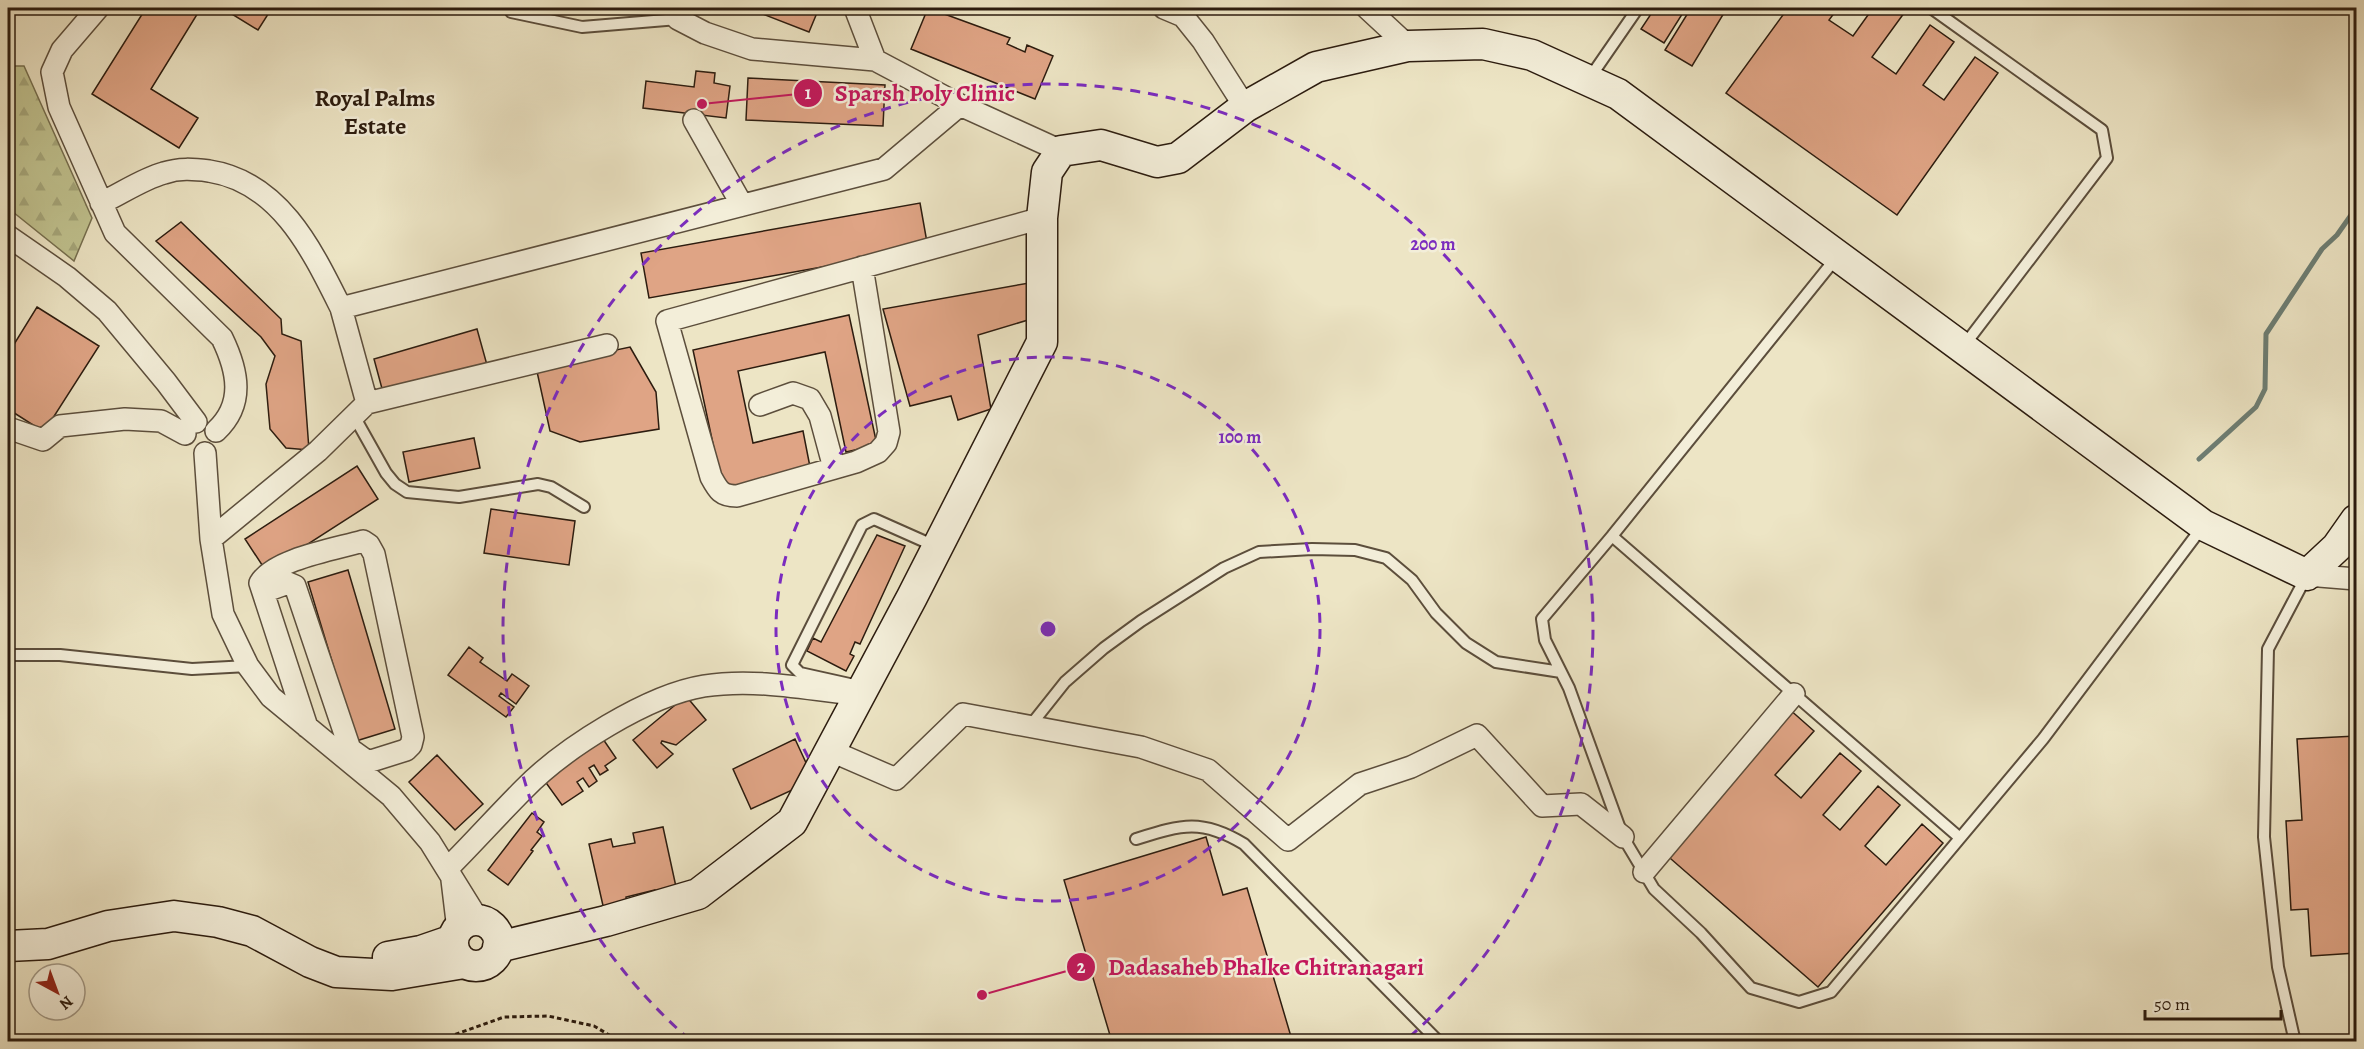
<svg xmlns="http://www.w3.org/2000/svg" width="2364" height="1049" font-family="Alegreya,serif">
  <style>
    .forest { fill: url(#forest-firs); stroke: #766f4f; stroke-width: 1.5 }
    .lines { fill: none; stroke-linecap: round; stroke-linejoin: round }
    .stream { stroke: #6d7e74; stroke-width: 5 }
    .building { fill: #dfa485; stroke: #2c1c0f; stroke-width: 1.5 }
    .lane-casing { stroke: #5c4e3c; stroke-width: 14 }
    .street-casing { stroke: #5c4e3c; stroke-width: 24 }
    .secondary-casing { stroke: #2c1c0f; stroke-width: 33 }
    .path { stroke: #2c1c0f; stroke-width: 3; stroke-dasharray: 4.5 3; stroke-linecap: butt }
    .lane { stroke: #f3eed9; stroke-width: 10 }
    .street { stroke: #f3eed9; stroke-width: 21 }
    .secondary { stroke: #f3eed9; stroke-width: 30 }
    .ring { fill: none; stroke: #7b2cbf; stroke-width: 3; stroke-dasharray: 10 8 }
    .labels { text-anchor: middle; stroke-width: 5; stroke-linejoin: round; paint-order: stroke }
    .neighbourhood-label { font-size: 24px; font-weight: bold; fill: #2c1c0f; stroke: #f3eed9 }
    .centre { fill: #7b2cbf; stroke: #f3eed9; stroke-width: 3 }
    .ring-label { font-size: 18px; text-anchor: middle; font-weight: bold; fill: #7b2cbf; stroke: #f3eed9; stroke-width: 5; stroke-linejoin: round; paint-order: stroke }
    .leader { fill: none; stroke: #c2185b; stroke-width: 2 }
    .callout-dot { fill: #c2185b; stroke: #f3eed9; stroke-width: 2 }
    .mark-label { font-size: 18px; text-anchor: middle; font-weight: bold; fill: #fff }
    .callout-label { font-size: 24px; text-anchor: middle; font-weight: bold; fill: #c2185b; stroke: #f3eed9; stroke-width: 5; stroke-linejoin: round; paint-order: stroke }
  </style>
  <defs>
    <pattern id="forest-firs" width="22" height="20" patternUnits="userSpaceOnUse" patternTransform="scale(1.5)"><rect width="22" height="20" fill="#c0c28f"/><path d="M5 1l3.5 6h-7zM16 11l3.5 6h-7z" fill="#a5a67a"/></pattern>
  </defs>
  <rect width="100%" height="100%" fill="#ede5c5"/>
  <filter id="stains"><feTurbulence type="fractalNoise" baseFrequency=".00333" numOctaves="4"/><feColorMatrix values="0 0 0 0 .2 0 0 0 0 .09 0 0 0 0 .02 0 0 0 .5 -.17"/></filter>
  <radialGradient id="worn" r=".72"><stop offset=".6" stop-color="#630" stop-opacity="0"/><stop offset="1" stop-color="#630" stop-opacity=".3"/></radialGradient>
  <path class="forest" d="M8,66H24L92,218L74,261L8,208Z"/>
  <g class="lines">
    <path class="stream" d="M2199,459L2256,407L2265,389L2266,334L2322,249L2337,235L2356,208"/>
  </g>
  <path class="building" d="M146,8H201L151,89L198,118L179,148L92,94Z
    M222,8H272L258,30Z
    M555,8H650L649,15Z
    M762,8H819L809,32L760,13Z
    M928,8L1010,38L1007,44L1025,52L1027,45L1053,56L1035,99L911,49Z
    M1655,8H1686L1664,43L1641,29Z
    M1691,8H1727L1692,66L1665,50Z
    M1788,8H1838L1829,20L1853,36L1873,8H1906L1907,9L1872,57L1896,74L1930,25L1954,42L1923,85L1944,100L1975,57L1998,73L1897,215L1726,93Z
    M696,71L715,73L714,83L730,86L726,118L643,108L646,81L694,87Z
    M748,78L885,85L883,126L746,120Z
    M920,203L928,248L649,298L641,253Z
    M181,222L281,319L282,334L301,341L309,450L286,448L270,429L266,384L275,356L261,337L156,241Z
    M1029,283L1038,317L978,335L991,409L958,420L951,396L910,406L883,309Z
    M37,307L99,346L44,432L8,409V354Z
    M849,315L877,445L846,452L825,352L738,371L753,443L803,431L811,472L723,491L693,350Z
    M477,329L487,365L384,396L374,359Z
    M630,347L656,392L659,429L580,442L550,431L536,367Z
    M474,438L480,468L409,482L403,452Z
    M357,466L378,499L266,571L245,539Z
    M491,509L575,521L569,565L484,553Z
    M877,535L905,546L860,644L855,642L850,654L854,656L846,671L807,651L813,638L821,642Z
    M348,570L395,729L356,741L308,582Z
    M469,647L483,658L480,662L507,681L512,674L529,686L516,704L501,693L499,696L514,707L506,717L448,675Z
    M686,696L706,720L676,745L662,741L661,743L673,754L657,768L633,740Z
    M1788,708L1814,731L1775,775L1801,798L1840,753L1861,771L1823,815L1840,830L1878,786L1900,805L1865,846L1886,865L1922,824L1943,843L1818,987L1663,852Z
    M2356,736V953L2311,956L2308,909L2291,910L2286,821L2302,820L2297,739Z
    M603,739L616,758L605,766L608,770L600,775L594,765L589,768L597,781L589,787L583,778L577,782L583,791L562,805L544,780Z
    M795,739L814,780L751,809L733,769Z
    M437,755L483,804L455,830L409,782Z
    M532,813L544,822L537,832L542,836L531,850L533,851L508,885L488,870Z
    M663,827L678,896L658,900L655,890L626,897L627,905L604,910L589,844L611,839L613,847L635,843L633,833Z
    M1206,837L1223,895L1247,888L1292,1040L1112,1042L1064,880Z"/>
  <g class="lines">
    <defs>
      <path id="lane" d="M1931,8L2102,130L2107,158L1963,347
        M511,12L582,27L678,19
        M1589,79L1638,8
        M1836,258L1612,536L1542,619L1545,640L1569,688L1623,837L1654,889L1701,933L1751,988L1799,1002L1831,992L2043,739L2203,526
        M354,416L386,473L395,484L407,492L459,497L538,484L551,487L584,507
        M1612,536L1960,838
        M8,655H60L192,669L248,666
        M854,685L800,673L792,665L862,525L874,519L937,547
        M1030,726L1065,682L1104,648L1141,621L1224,568L1259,552L1312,549L1355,550L1386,558L1412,580L1436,613L1466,643L1496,662L1561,672
        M1136,839C1181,825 1201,818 1244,844L1439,1042
        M2295,1042L2278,967L2264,837L2268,649L2306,577"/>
      <path id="street" d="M98,8L62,50L52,72L59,107L115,233L222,338C238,371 245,404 216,431
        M679,8L678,19L705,33L752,49L875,60
        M855,8L875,60L960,105L1061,151
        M1164,8L1183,16L1203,41L1245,107
        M1367,8L1408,46
        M694,120L742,205
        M101,203C121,194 142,179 164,173C179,168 193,169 209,171C280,182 312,250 341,308
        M8,236L67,277L107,311L166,382L196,422
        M862,267L889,432L886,443L878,452L856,462L737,496C721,496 718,490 711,477L667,321L1042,218
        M607,345L367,403L341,308L884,169L960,105
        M760,405L793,393L810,399L820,416L834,468
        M8,428L43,440L60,426L125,419L161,421L185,434
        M205,453L211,539L223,614L248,666L271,697L391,796L430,842L479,921
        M211,539L318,451L367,403
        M2307,575L2356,579
        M263,592L288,583L295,586L350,749L364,759L371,761L406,750L411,745L413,737L374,554L369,545L363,541C336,549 274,559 260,583L307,727
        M829,750L896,779L963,714L1141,747L1208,770L1288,840L1360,784L1411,767L1477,735L1542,806L1581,804L1623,837
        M448,868C474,842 498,815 524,789C564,748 648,695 704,686C755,678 808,689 859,695
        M1644,872L1794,694
        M452,880L458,930"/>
      <path id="secondary" d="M453 943a23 23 0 1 1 46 0a23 23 0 1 1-46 0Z
        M8,946L48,944L108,926L174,916L218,922L252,931L310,962L336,972L392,975L464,963
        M498,947L606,921L698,894L792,822L912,597L1042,342V218L1047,172L1061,151L1101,145L1157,162L1178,158L1245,107L1316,67L1408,46L1483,44L1532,55L1618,94L2203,525L2307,575L2337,547L2356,520
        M388,957L421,951L453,940"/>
    </defs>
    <use href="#lane" class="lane-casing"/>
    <use href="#street" class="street-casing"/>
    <use href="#secondary" class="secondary-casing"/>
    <path class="path" d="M434,1042L504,1017L548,1016L594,1026L621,1042"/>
    <use href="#lane" class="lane"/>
    <use href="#street" class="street"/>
    <use href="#secondary" class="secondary"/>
  </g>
  <g class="ring">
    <circle cx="1048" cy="629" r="272"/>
    <path d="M690 1040A545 545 0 1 1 1406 1040"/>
  </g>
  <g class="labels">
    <g class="neighbourhood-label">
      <text x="375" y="106">Royal Palms<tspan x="375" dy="28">Estate</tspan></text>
    </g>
  </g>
  <circle cx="1048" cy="629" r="9" class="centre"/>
  <g class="ring-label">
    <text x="1433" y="250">200 m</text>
    <text x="1240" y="443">100 m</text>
  </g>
  <path class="leader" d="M702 104L808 93M982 995L1081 967"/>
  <g class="callout-dot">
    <circle cx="702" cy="104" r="6"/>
    <circle cx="982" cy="995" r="6"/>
    <circle cx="808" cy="93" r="15"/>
    <circle cx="1081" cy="967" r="15"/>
  </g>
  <g class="mark-label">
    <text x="808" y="99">1</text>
    <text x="1081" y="973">2</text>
  </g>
  <g class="callout-label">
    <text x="925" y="101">Sparsh Poly Clinic</text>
    <text x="1266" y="975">Dadasaheb Phalke Chitranagari</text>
  </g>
  <rect width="2364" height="1049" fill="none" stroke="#ede5c5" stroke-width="30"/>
  <rect x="9" y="9" width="2346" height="1031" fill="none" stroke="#2c1c0f" stroke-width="3"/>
  <rect x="15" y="15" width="2334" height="1019" fill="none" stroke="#2c1c0f" stroke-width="1.5"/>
  <g transform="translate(57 992) rotate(139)"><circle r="28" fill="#f3eed9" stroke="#a39a88" stroke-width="1.5"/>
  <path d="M0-4.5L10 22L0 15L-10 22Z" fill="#8f2418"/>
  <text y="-9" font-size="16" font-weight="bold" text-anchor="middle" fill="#2c1c0f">N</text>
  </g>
  <path d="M2145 1010v9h136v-9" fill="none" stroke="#2c1c0f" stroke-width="3"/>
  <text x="2154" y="1010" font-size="18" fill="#2c1c0f" stroke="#f3eed9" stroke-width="4.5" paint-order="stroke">50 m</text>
  <rect width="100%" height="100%" filter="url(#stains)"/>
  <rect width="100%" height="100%" fill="url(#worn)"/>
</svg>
